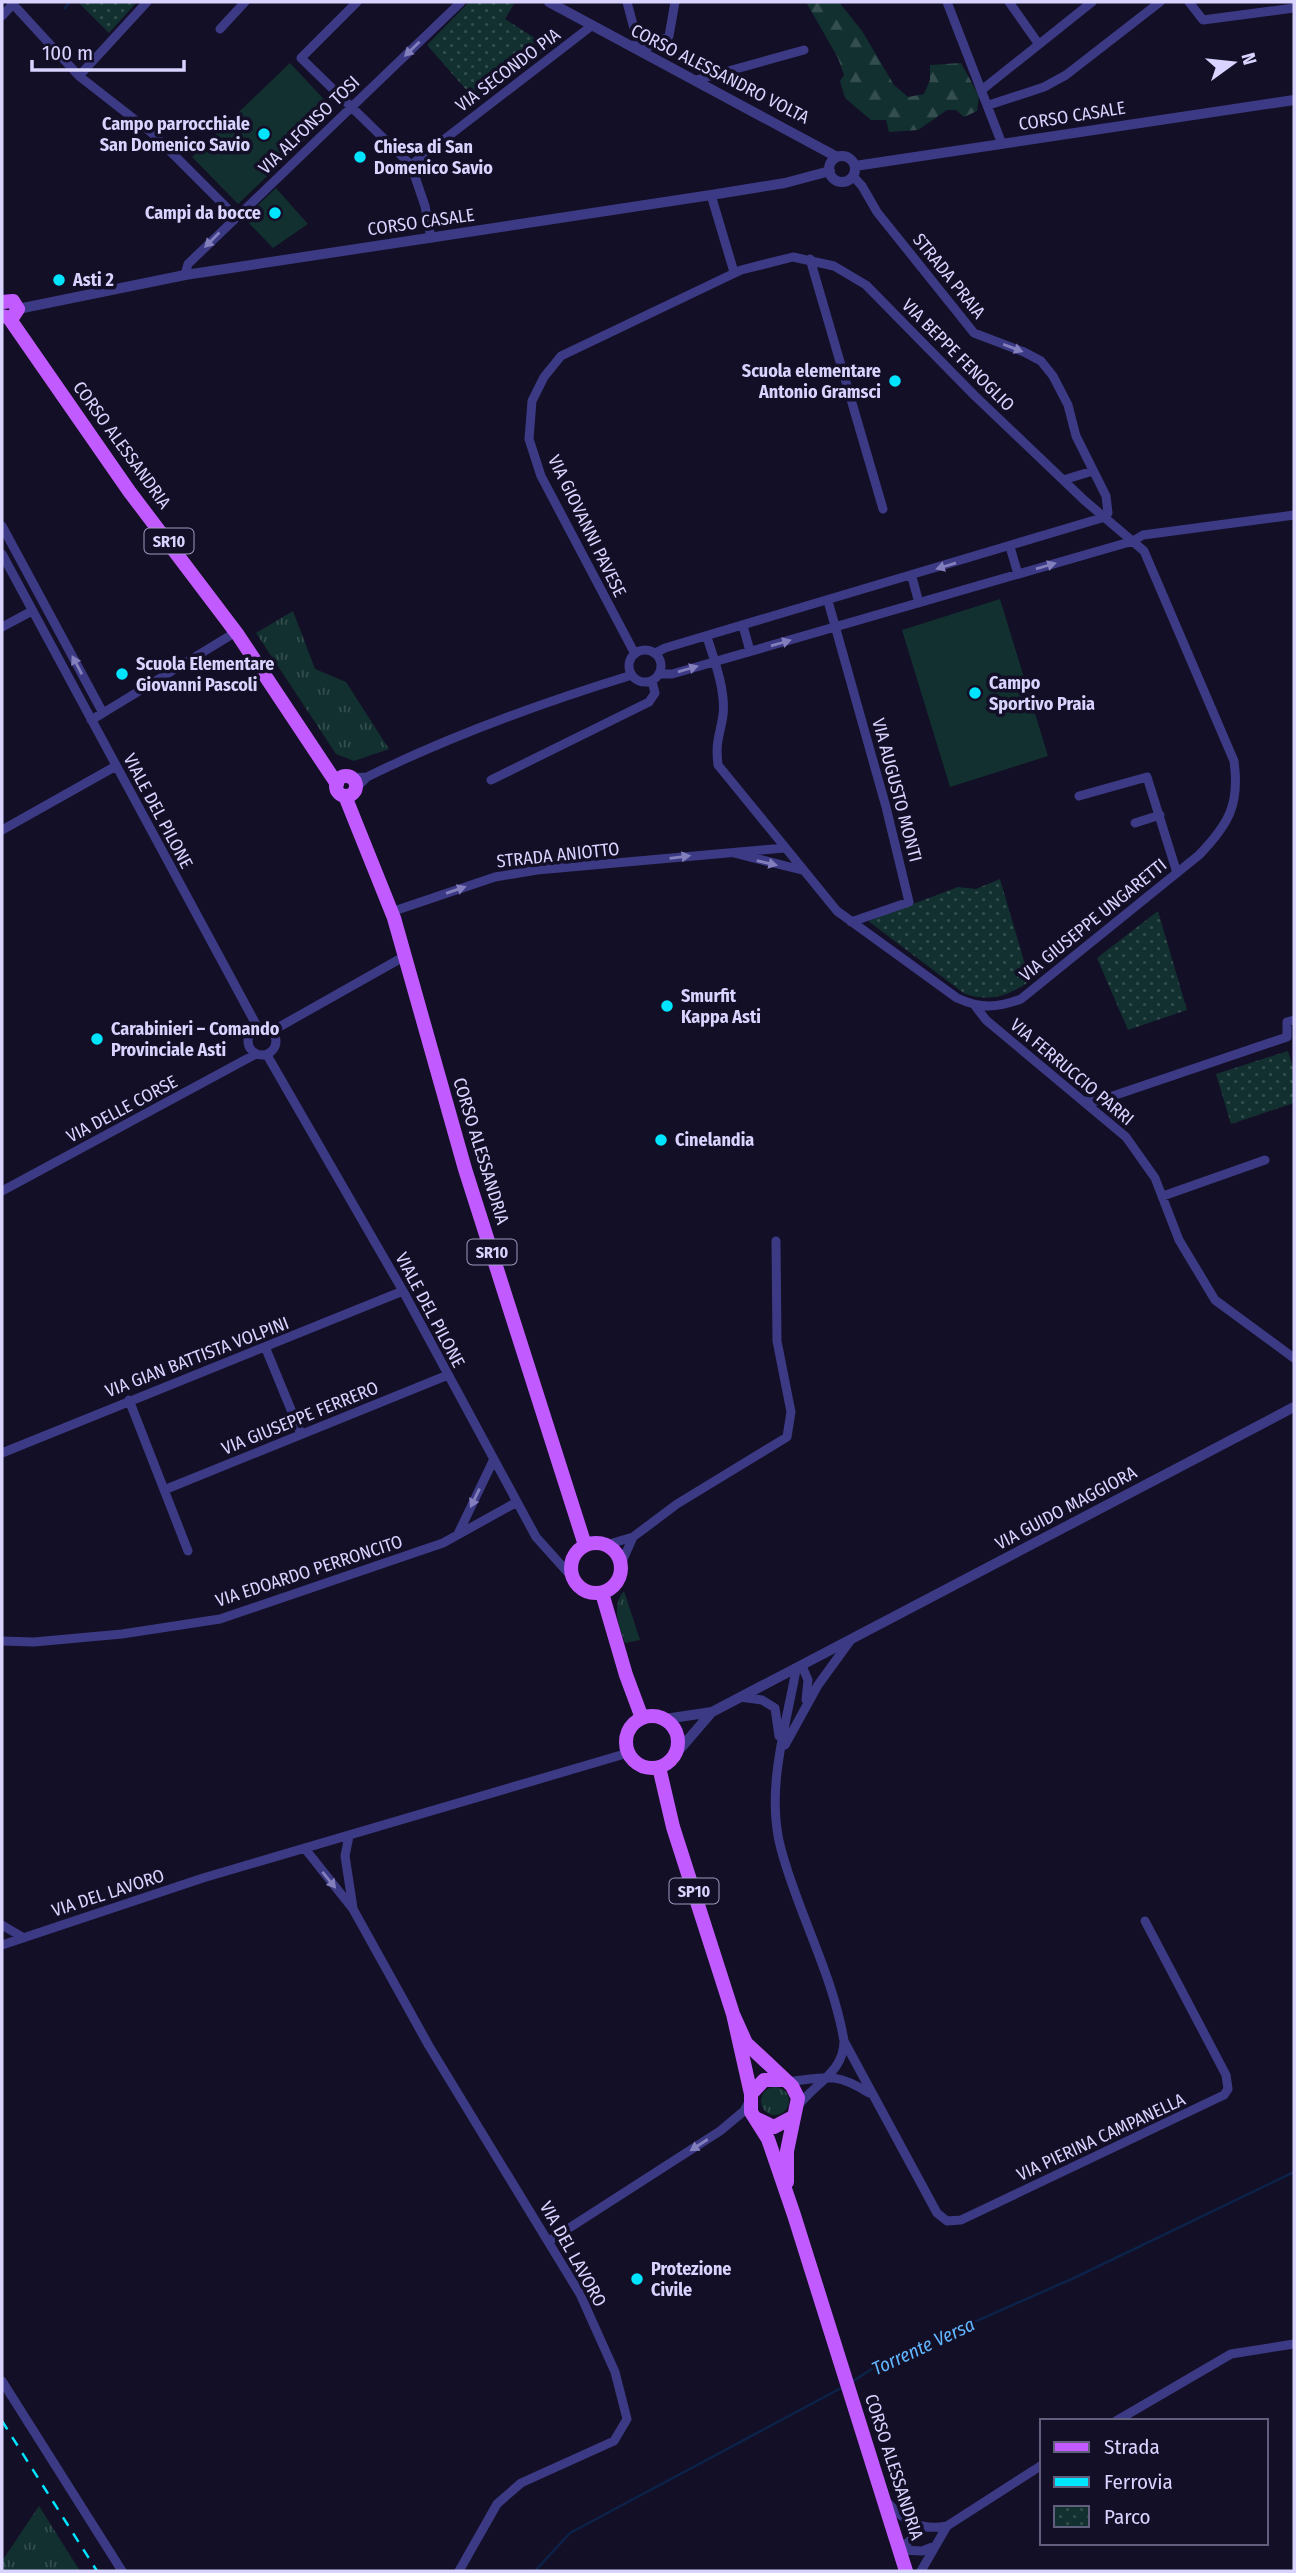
<svg xmlns="http://www.w3.org/2000/svg" width="1296" height="2573" font-family="'Fira Sans Condensed',sans-serif">
  <style>
    .grass { fill: url(#grass-tufts) }
    .forest { fill: url(#forest-firs) }
    .park { fill: url(#park-dots) }
    .pitch { fill: #12302f }
    .lines { fill: none; stroke-linecap: round; stroke-linejoin: round }
    .stream { stroke: #0c2248; stroke-width: 2.5 }
    .minor { stroke: #3d3a85; stroke-width: 9 }
    .tertiary { stroke: #3d3a85; stroke-width: 10 }
    .primary { stroke: #c25bff; stroke-width: 14 }
    .rail { stroke: #00e5ff; stroke-width: 2.5; stroke-dasharray: 10 9; stroke-linecap: butt }
    .oneway { fill: #837fbc }
    .poi-dot { fill: #00e5ff; stroke: #130f26; stroke-width: 2.5 }
    .labels { text-anchor: middle; stroke-width: 7; stroke-linejoin: round; paint-order: stroke }
    .shield { fill: #130f26; stroke: #9e99be; stroke-width: 2 }
    .shield-label { font-size: 16px; font-weight: bold; fill: #d9d4ff }
    .street-label { font-size: 18px; fill: #d9d4ff; stroke: #130f26 }
    .poi-label { font-size: 18px; font-weight: bold; fill: #d9d4ff; stroke: #130f26; text-anchor: start }
    .water-label { font-size: 19px; font-style: italic; fill: #62b6ff; stroke: #130f26 }
  </style>
  <defs>
    <pattern id="grass-tufts" width="24" height="20" patternUnits="userSpaceOnUse" patternTransform="scale(1.75)"><rect width="24" height="20" fill="#12302f"/><path d="M3 7l-1-3M5 7V3M7 7l1-3M15 17l-1-3M17 17v-4M19 17l1-3" fill="none" stroke="#344d4e"/></pattern>
    <pattern id="forest-firs" width="22" height="20" patternUnits="userSpaceOnUse" patternTransform="scale(1.75)"><rect width="22" height="20" fill="#12302f"/><path d="M5 1l3.5 6h-7zM16 11l3.5 6h-7z" fill="#344d4e"/></pattern>
    <pattern id="park-dots" width="8" height="8" patternUnits="userSpaceOnUse" patternTransform="scale(1.75)"><rect width="8" height="8" fill="#12302f"/><path d="M2 2h.1M6 6h.1" fill="none" stroke="#344d4e" stroke-width="1.8" stroke-linecap="round"/></pattern>
  </defs>
  <rect width="100%" height="100%" fill="#130f26"/>
  <path class="grass" d="M293,611L315,669L346,682L389,749L354,761L336,754L256,633Z
    M624,1591L640,1640L625,1643C619,1626 611,1606 624,1591Z
    M761 2101a14 14 0 1 1 28 0a14 14 0 1 1-28 0Z
    M39,2506L80,2571H2V2561Z"/>
  <path class="forest" d="M806,2H839L862,31L894,85L908,97L924,94L930,80V65L961,63L979,96L977,111L964,117L956,110H947L918,130L889,132L886,120H871L845,98L840,81L844,75L838,58Z"/>
  <path class="park" d="M78,2H137L109,33Z
    M469,2H515L505,19L549,47L477,102L427,45Z
    M1000,879L1024,961L1035,977C1013,994 993,1003 965,994L868,921L958,887L976,889Z
    M1158,911L1187,1010L1128,1030L1097,958Z
    M1288,1051L1294,1071V1103L1231,1124L1216,1074Z"/>
  <path class="pitch" d="M290,63L335,111L238,204L192,157Z
    M276,188L308,224L273,248L244,218Z
    M1000,599L1048,756L950,787L902,630Z"/>
  <g class="lines">
    <path class="stream" d="M65,8L70,2
      M852,2382L879,2364L1074,2278L1294,2172
      M535,2571L570,2533L843,2387"/>
    <path class="minor" d="M11,2L79,76L152,133L236,217
      M357,2L301,58L411,165L425,206L431,238
      M627,2L640,51L669,36L675,2
      M947,2L1002,144
      M1009,2L1038,43
      M1189,2L1203,20L1294,8
      M2,16L15,2
      M220,29L245,2
      M79,76L147,2
      M696,80L804,50
      M983,89L1092,2
      M989,105L1044,87L1066,75L1160,2
      M411,165L590,27
      M711,195L734,272
      M810,259L883,509
      M185,275L188,264L461,2
      M1063,480L1093,471
      M2,526L103,713L91,720
      M1010,547L1018,574
      M2,554L258,1028
      M912,577L919,603
      M828,601L886,807L909,902L851,922
      M743,626L750,651
      M2,627L32,611
      M629 666a16 16 0 1 1 32 0a16 16 0 1 1-32 0Z
      M655,653L665,648L1105,517L1108,513L1106,496L1076,436L1068,405L1053,376L1041,361L1024,352L974,333L877,212L862,186L853,176
      M635,654L541,476L529,439L532,401L544,377L561,356L741,270L793,257L834,266L866,285L974,395L1084,500L1144,551L1234,761C1240,804 1229,824 1199,855L1021,999C997,1008 981,1009 957,998L837,911L718,765C715,741 720,736 723,715C726,691 714,659 707,637
      M660,674H672L1133,541L1143,535L1294,515
      M103,713L236,632
      M351,778L367,777
      M491,780L649,702L655,693L652,681
      M356,788L367,777C452,735 541,703 632,675
      M1079,796L1147,777L1177,873
      M1135,823L1160,815
      M2,830L116,766
      M734,853L802,870
      M391,912L495,877L537,870L784,848
      M976,1007L986,1020L1126,1137L1155,1178L1179,1240L1215,1300L1294,1358
      M248 1041a14 14 0 1 1 28 0a14 14 0 1 1-28 0Z
      M272,1031L405,956
      M267,1055L403,1291L536,1537L571,1576
      M1084,1101H1098L1287,1037V1022L1294,1020
      M2,1191L256,1054
      M1163,1196L1265,1160
      M266,1349L301,1434
      M129,1400L188,1551
      M2,1453L403,1291
      M164,1490L448,1375
      M458,1534L493,1461
      M606,1545L633,1537L677,1504L787,1437L791,1412L777,1341L776,1241
      M621,1564L633,1537
      M2,1641L34,1642L122,1634L220,1619L443,1543L517,1502
      M802,1666L808,1680L806,1700
      M796,1670C786,1726 765,1791 781,1849C798,1913 833,1975 844,2041C844,2072 815,2083 798,2106
      M740,1697L762,1700L775,1708L779,1736
      M785,1745L818,1685L850,1641
      M349,1836L345,1856L353,1908
      M306,1850L353,1909L429,2046L580,2294L615,2372L627,2419L614,2441L521,2483L497,2504L459,2571
      M2,1925L24,1938
      M2,1945L203,1878L628,1753
      M844,2041L937,2213L947,2221L961,2220L1224,2095L1228,2089L1226,2075L1145,1921
      M788,2082C825,2077 836,2072 869,2093
      M549,2241L720,2131L744,2111L749,2102
      M2,2381L122,2571
      M1116,2421L1231,2354L1294,2344
      M888,2503C905,2522 921,2531 947,2526
      M923,2528L900,2550L922,2551L935,2546
      M921,2571L947,2526L1042,2465"/>
    <path class="tertiary" d="M549,2L837,157
      M829 169a13 13 0 1 1 26 0a13 13 0 1 1-26 0Z
      M855,166L1294,100
      M18,309L185,275L711,195L785,183L830,171
      M665,1719L712,1712L1294,1407
      M674,1756L711,1713"/>
    <path class="primary" d="M2,302L13,301L18,309L12,318L2,316
      M9,318L129,491L238,635L337,784
      M336 786a10 10 0 1 1 20 0a10 10 0 1 1-20 0Z
      M345,796L394,918L465,1169L585,1545
      M571 1568a25 25 0 1 1 50 0a25 25 0 1 1-50 0Z
      M602,1593L626,1675L642,1718
      M626 1742a26 26 0 1 1 52 0a26 26 0 1 1-52 0Z
      M659,1767L673,1827L733,2014L746,2043L792,2086L798,2098L787,2151V2182
      M733,2014L751,2094V2112L768,2139L794,2215L906,2571
      M751,2094L764,2080H784
      M755,2118L774,2127L793,2117"/>
    <path class="rail" d="M2,2421L97,2571"/>
  </g>
  <defs><path id="oneway-solid" d="M-6-.8H1V-3.2L6.5 0L1 3.2V.8H-6Z" transform="scale(1.75)"/></defs>
  <g class="oneway">
    <use href="#oneway-solid" transform="translate(412 49) rotate(136)"/>
    <use href="#oneway-solid" transform="translate(212 240) rotate(135)"/>
    <use href="#oneway-solid" transform="translate(1013 348) rotate(21)"/>
    <use href="#oneway-solid" transform="translate(946 566) rotate(163)"/>
    <use href="#oneway-solid" transform="translate(1046 566) rotate(-16)"/>
    <use href="#oneway-solid" transform="translate(781 643) rotate(-16)"/>
    <use href="#oneway-solid" transform="translate(77 665) rotate(-118)"/>
    <use href="#oneway-solid" transform="translate(688 669) rotate(-16)"/>
    <use href="#oneway-solid" transform="translate(680 857) rotate(-7)"/>
    <use href="#oneway-solid" transform="translate(767 863) rotate(13)"/>
    <use href="#oneway-solid" transform="translate(456 890) rotate(-19)"/>
    <use href="#oneway-solid" transform="translate(475 1498) rotate(116)"/>
    <use href="#oneway-solid" transform="translate(329 1880) rotate(51)"/>
    <use href="#oneway-solid" transform="translate(699 2145) rotate(147)"/>
  </g>
  <g class="poi-dot">
    <circle cx="264" cy="134" r="7"/>
    <circle cx="360" cy="157" r="7"/>
    <circle cx="275" cy="213" r="7"/>
    <circle cx="59" cy="280" r="7"/>
    <circle cx="895" cy="381" r="7"/>
    <circle cx="122" cy="674" r="7"/>
    <circle cx="975" cy="693" r="7"/>
    <circle cx="667" cy="1006" r="7"/>
    <circle cx="97" cy="1039" r="7"/>
    <circle cx="661" cy="1140" r="7"/>
    <circle cx="637" cy="2279" r="7"/>
  </g>
  <g class="labels">
    <g class="shield">
      <rect x="144.5" y="528.5" width="49" height="25" rx="5"/>
      <rect x="467.5" y="1239.5" width="49" height="25" rx="5"/>
      <rect x="669.5" y="1878.5" width="49" height="25" rx="5"/>
    </g>
    <g class="shield-label">
      <text x="169" y="547">SR10</text>
      <text x="492" y="1258">SR10</text>
      <text x="694" y="1897">SP10</text>
    </g>
    <g class="street-label">
      <text transform="translate(508 70) rotate(-37)" y="6">VIA SECONDO PIA</text>
      <text transform="translate(720 74) rotate(27)" y="6">CORSO ALESSANDRO VOLTA</text>
      <text transform="translate(1072 116) rotate(-9)" y="6">CORSO CASALE</text>
      <text transform="translate(309 125) rotate(-44)" y="6">VIA ALFONSO TOSI</text>
      <text transform="translate(421 222) rotate(-8)" y="6">CORSO CASALE</text>
      <text transform="translate(949 276) rotate(51)" y="6">STRADA PRAIA</text>
      <text transform="translate(958 355) rotate(45)" y="6">VIA BEPPE FENOGLIO</text>
      <text transform="translate(122 445) rotate(54)" y="6">CORSO ALESSANDRIA</text>
      <text transform="translate(587 526) rotate(64)" y="6">VIA GIOVANNI PAVESE</text>
      <text transform="translate(897 790) rotate(75)" y="6">VIA AUGUSTO MONTI</text>
      <text transform="translate(158 811) rotate(62)" y="6">VIALE DEL PILONE</text>
      <text transform="translate(558 855) rotate(-6)" y="6">STRADA ANIOTTO</text>
      <text transform="translate(1093 920) rotate(-39)" y="6">VIA GIUSEPPE UNGARETTI</text>
      <text transform="translate(1072 1072) rotate(40)" y="6">VIA FERRUCCIO PARRI</text>
      <text transform="translate(122 1109) rotate(-28)" y="6">VIA DELLE CORSE</text>
      <text transform="translate(481 1151) rotate(73)" y="6">CORSO ALESSANDRIA</text>
      <text transform="translate(430 1310) rotate(62)" y="6">VIALE DEL PILONE</text>
      <text transform="translate(197 1357) rotate(-21)" y="6">VIA GIAN BATTISTA VOLPINI</text>
      <text transform="translate(300 1418) rotate(-22)" y="6">VIA GIUSEPPE FERRERO</text>
      <text transform="translate(1066 1508) rotate(-28)" y="6">VIA GUIDO MAGGIORA</text>
      <text transform="translate(309 1571) rotate(-18)" y="6">VIA EDOARDO PERRONCITO</text>
      <text transform="translate(108 1893) rotate(-18)" y="6">VIA DEL LAVORO</text>
      <text transform="translate(1101 2137) rotate(-25)" y="6">VIA PIERINA CAMPANELLA</text>
      <text transform="translate(573 2254) rotate(61)" y="6">VIA DEL LAVORO</text>
      <text transform="translate(894 2467) rotate(72)" y="6">CORSO ALESSANDRIA</text>
    </g>
    <g class="poi-label">
      <text x="250" y="130" text-anchor="end">Campo parrocchiale<tspan x="250" dy="21">San Domenico Savio</tspan></text>
      <text x="374" y="153">Chiesa di San<tspan x="374" dy="21">Domenico Savio</tspan></text>
      <text x="261" y="219" text-anchor="end">Campi da bocce</text>
      <text x="73" y="286">Asti 2</text>
      <text x="881" y="377" text-anchor="end">Scuola elementare<tspan x="881" dy="21">Antonio Gramsci</tspan></text>
      <text x="136" y="670">Scuola Elementare<tspan x="136" dy="21">Giovanni Pascoli</tspan></text>
      <text x="989" y="689">Campo<tspan x="989" dy="21">Sportivo Praia</tspan></text>
      <text x="681" y="1002">Smurfit<tspan x="681" dy="21">Kappa Asti</tspan></text>
      <text x="111" y="1035">Carabinieri – Comando<tspan x="111" dy="21">Provinciale Asti</tspan></text>
      <text x="675" y="1146">Cinelandia</text>
      <text x="651" y="2275">Protezione<tspan x="651" dy="21">Civile</tspan></text>
    </g>
    <g class="water-label">
      <text transform="translate(923 2346) rotate(-25)" y="7">Torrente Versa</text>
    </g>
  </g>
  <rect width="1296" height="2573" fill="none" stroke="#d9d4ff" stroke-width="7"/>
  <rect x="1040" y="2419" width="228" height="126" fill="#130f26" stroke="#625e7d" stroke-width="2"/>
  <rect x="1054" y="2442" width="35" height="10" fill="#c25bff" stroke="#625e7d" stroke-width="2"/>
  <text x="1104" y="2454" font-size="21" fill="#d9d4ff">Strada</text>
  <rect x="1054" y="2477" width="35" height="10" fill="#00e5ff" stroke="#625e7d" stroke-width="2"/>
  <text x="1104" y="2489" font-size="21" fill="#d9d4ff">Ferrovia</text>
  <rect x="1054" y="2506" width="35" height="21" fill="url(#park-dots)" stroke="#625e7d" stroke-width="2"/>
  <text x="1104" y="2524" font-size="21" fill="#d9d4ff">Parco</text>
  <g transform="translate(1233 63) rotate(75)" stroke="#130f26" stroke-width="5" paint-order="stroke">
  <path d="M0-5L12 26L0 18L-12 26Z" fill="#d9d4ff"/>
  <text y="-10" font-size="19" font-weight="bold" text-anchor="middle" fill="#d9d4ff">N</text>
  </g>
  <path d="M32 60v10h152v-10" fill="none" stroke="#d9d4ff" stroke-width="3.5"/>
  <text x="42" y="60" font-size="21" fill="#d9d4ff" stroke="#130f26" stroke-width="5" paint-order="stroke">100 m</text>
</svg>
